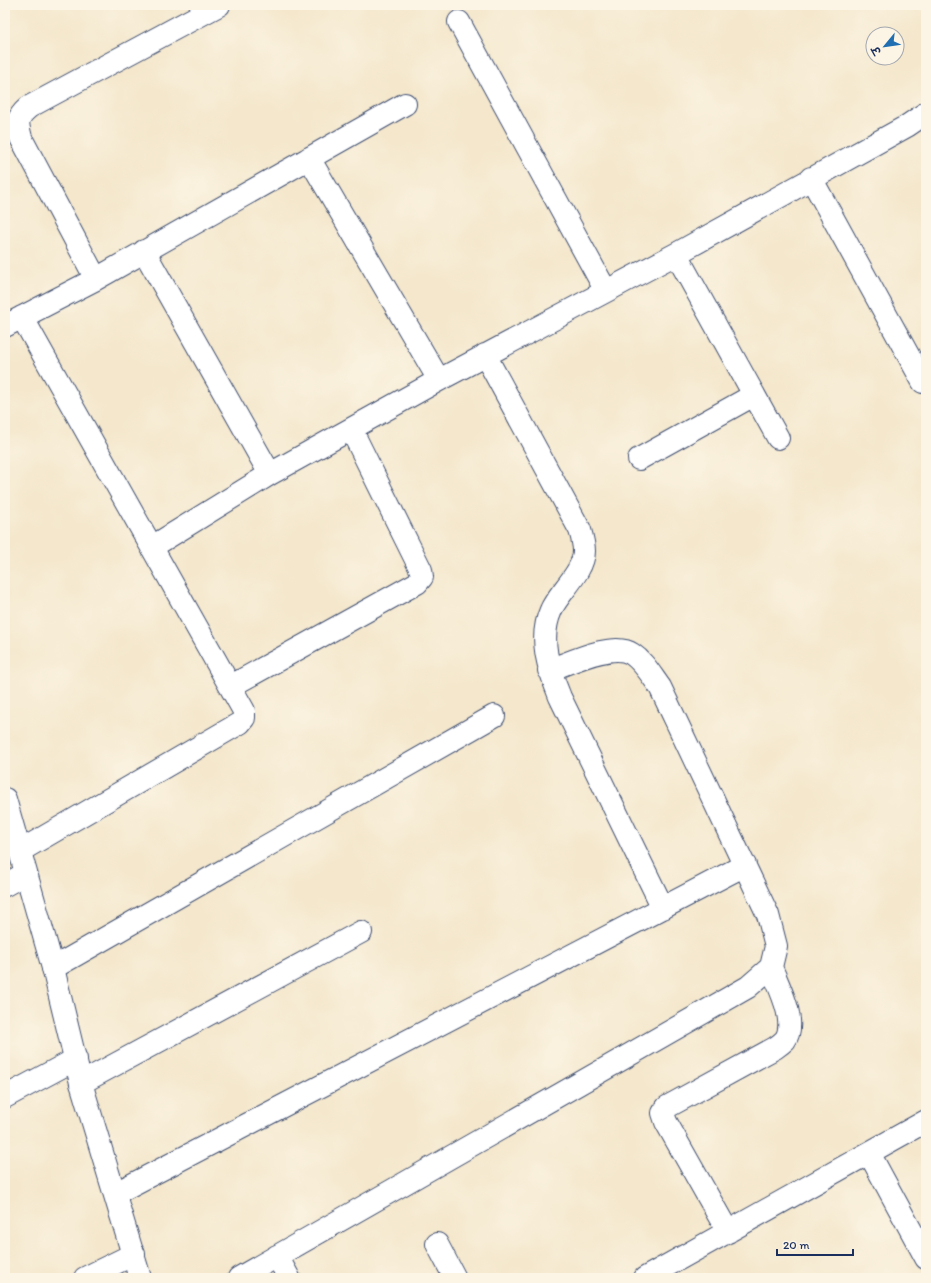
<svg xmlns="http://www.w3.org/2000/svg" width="931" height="1283" font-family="Itim,'Playpen Sans Deva',sans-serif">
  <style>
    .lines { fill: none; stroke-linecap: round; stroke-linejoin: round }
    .minor-casing { stroke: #3c4b6e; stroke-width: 24 }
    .tertiary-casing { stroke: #3c4b6e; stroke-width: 24 }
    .minor { stroke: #fff; stroke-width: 22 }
    .tertiary { stroke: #fff; stroke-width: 22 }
  </style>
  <rect width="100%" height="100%" fill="#fcf5e5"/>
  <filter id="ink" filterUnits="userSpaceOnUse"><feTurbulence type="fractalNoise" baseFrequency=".025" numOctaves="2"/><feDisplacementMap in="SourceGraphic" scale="8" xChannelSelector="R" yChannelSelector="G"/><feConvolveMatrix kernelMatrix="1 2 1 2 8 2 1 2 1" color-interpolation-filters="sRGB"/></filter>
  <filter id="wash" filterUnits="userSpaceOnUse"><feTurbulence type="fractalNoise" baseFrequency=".012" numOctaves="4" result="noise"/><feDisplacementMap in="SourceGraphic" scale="16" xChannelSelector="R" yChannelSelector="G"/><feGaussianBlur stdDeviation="0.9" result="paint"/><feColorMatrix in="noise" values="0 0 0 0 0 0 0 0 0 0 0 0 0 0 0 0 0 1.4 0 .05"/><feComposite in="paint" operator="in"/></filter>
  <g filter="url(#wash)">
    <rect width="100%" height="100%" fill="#f4e7cc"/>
  </g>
  <g filter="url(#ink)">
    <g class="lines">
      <defs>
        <path id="minor" d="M459,22L606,291
          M309,158L439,380
          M811,178L923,382
          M144,251L270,474
          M676,254L778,438
          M96,279L21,138C17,122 16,118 29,107L219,5
          M5,326L96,279L405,104
          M485,355L580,530C582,537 584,545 584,551C584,572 558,593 551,610C538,639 549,670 560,697L663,908
          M639,459L754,395
          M152,547L270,474L439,380L676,254L907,126L926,113
          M231,686L417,583L422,577L421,570L351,429
          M20,851L240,723L244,718V711L22,317
          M5,885L25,874
          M53,968L494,716
          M81,1083L361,932
          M5,1097L76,1059
          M869,1153L926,1258
          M116,1193L745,865
          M728,1232L666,1122L663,1113L667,1107L775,1048C778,1046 782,1043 785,1040C798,1022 778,985 771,967
          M437,1244L455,1278
          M277,1256L289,1278
          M85,1278L134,1254
          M239,1278L748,987L771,967L776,946L768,915L660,687C651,675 644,662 632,654C614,641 569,663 549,670
          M645,1278L926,1121"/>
        <path id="tertiary" d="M5,799L53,968L81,1083L140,1278"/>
      </defs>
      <use href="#minor" class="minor-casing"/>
      <use href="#tertiary" class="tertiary-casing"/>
      <use href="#minor" class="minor"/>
      <use href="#tertiary" class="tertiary"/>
    </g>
  </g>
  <rect width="931" height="1283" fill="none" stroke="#fcf5e5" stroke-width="20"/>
  <g transform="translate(885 46) rotate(241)"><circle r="19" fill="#fcf5e5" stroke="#a2a6af"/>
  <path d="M0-3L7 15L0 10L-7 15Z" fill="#1f6fb2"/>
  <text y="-6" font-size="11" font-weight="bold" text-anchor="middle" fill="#1b2f5e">उ</text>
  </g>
  <path d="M777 1249v6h76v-6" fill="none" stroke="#1b2f5e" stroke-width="2"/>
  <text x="783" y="1249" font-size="12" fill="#1b2f5e" stroke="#fcf5e5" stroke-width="3" paint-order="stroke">20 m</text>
</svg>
